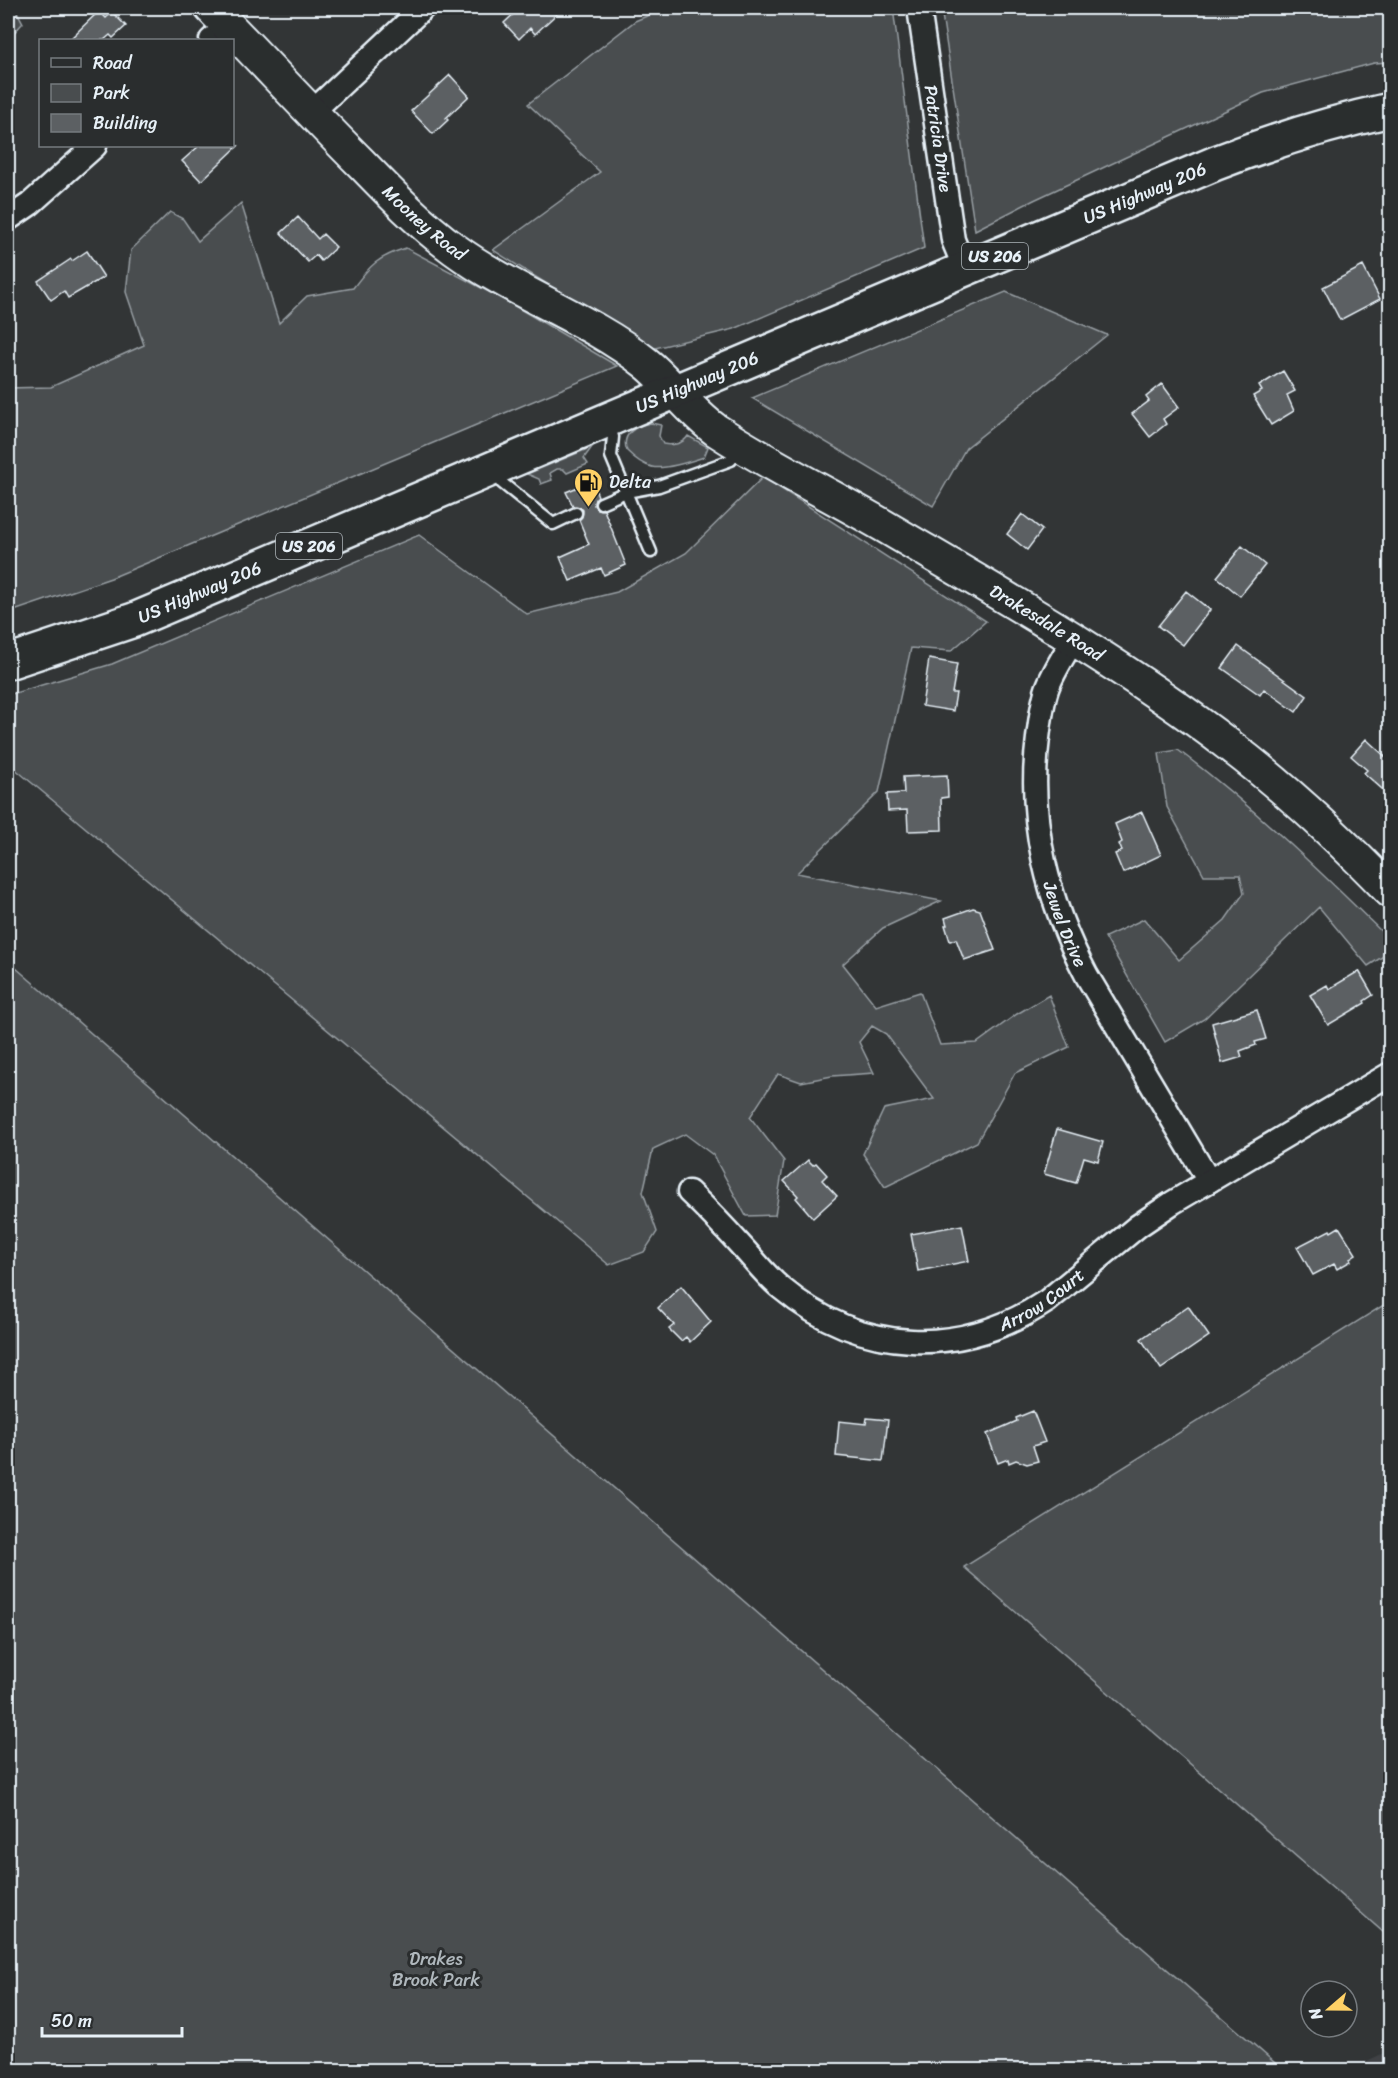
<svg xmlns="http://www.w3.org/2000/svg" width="1398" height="2078" font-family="Sriracha,sans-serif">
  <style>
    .built { fill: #3f4244 }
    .green { fill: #494d4f; stroke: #989fa4; stroke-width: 1.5 }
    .building { fill: #5c6063; stroke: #e8f1f8; stroke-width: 1.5 }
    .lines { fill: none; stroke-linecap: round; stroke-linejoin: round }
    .lane-casing { stroke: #e8f1f8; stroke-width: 15 }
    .street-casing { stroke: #e8f1f8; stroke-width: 27 }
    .secondary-casing { stroke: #e8f1f8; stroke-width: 36 }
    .highway-casing { stroke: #e8f1f8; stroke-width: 38 }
    .lane { stroke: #2a2d2e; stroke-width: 10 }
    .street { stroke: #2a2d2e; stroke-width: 22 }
    .secondary { stroke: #2a2d2e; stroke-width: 32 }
    .highway { stroke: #2a2d2e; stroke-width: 33 }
    .labels { text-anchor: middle; stroke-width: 6; stroke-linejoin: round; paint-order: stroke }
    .shield { fill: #2a2d2e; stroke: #afb6bb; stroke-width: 1.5 }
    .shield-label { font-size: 16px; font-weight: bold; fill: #e8f1f8 }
    .street-label { font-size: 18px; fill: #e8f1f8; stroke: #2a2d2e }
    .poi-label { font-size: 18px; fill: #e8f1f8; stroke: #2a2d2e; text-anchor: start }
    .park-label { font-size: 18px; fill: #b0b8bd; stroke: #2a2d2e }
  </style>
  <rect width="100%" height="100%" fill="#323536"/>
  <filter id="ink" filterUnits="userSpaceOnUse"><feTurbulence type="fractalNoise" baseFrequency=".0167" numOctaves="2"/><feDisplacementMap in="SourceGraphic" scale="12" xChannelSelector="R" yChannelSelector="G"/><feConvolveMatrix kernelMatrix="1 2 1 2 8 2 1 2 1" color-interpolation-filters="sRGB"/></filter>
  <g filter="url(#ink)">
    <path class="built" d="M1390,2050V2070H1348Z"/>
    <path class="green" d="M8,8H15L23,23L8,39Z
      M666,8H893L924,248L734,329L651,349L493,250L600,172L528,104L635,21Z
      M941,8H1390V62L1374,63L1263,93L1034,200L975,230Z
      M241,203L279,323L307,296L353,288C370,265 378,257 406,248L508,302L617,366L111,578L8,613V388L51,387L144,345L126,292L131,250L170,212L183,219L198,241Z
      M1006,292L1107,335L966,448L933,506L752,398Z
      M651,423L661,425L659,436L663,444C672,446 683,444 688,436L708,447L704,457C692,461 664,470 652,467C643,465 633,457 627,451C620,434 637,425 651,423Z
      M592,447L584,458L588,464L567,473L563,469H557L550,473L552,480L541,484L539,479L527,474Z
      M763,477L986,621L951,651L911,648L879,792L797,873L941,901L883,928L843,964L876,1006L920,992L940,1045L977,1043L1017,1014L1049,995L1069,1047L1015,1073L977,1142L885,1187L863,1154L884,1109L934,1099L886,1034L872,1026L859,1042L874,1073L832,1076L801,1082L778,1074L750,1117L784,1161L775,1215L746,1216L713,1155L685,1134L653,1149L643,1192L657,1232L644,1252L609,1265L8,763V695L112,664L419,535L527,614L617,592L686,553Z
      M1178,750C1254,807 1322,873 1390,940V952L1368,966L1319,907L1204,1019L1165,1042L1105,937L1144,919L1179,960L1225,920L1244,893L1240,875H1204L1167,807L1159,753Z
      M8,961L1283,2070H8Z
      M1390,1301V1938L964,1567Z"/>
    <path class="building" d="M520,8H563L535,34L530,28L519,39L504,23Z
      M99,11L106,18L112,12L126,26L113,38L110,35L104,40H69Z
      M450,75L469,96L446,118L448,120L433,134L411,111Z
      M199,146H238L201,181L182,161Z
      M298,217L318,239L323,234L336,247L321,261L316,255L308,262L281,233Z
      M87,251L104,277L68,298L64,291L51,300L38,281L71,259L72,261Z
      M1363,266L1380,299L1340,320L1323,287Z
      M1283,371L1295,391L1287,395L1294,411L1271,425L1253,396L1262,391L1259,386Z
      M1162,384L1179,407L1163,419L1166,424L1150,437L1132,414L1149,401L1146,397Z
      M592,481L598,496L595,499L594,505L597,509L604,510L626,565L604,575L601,568L570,581L560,557L589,544L579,520L582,517L583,510L580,507L573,506L566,492Z
      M1022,514L1042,530L1027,550L1007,534Z
      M1242,546L1265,565L1240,596L1217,577Z
      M1186,591L1210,610L1183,645L1158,626Z
      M1238,646L1307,696L1296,712L1264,689L1260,695L1222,668Z
      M929,659L957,664L952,693H956L953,711L922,706Z
      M1366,739L1390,761V796L1364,773L1367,770L1351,756Z
      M947,775L948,797L941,798L942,830L908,831L907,810L888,811L887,794L904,793L903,777Z
      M1142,812L1161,855L1123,873L1115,854L1122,851L1119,844L1122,842L1115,824Z
      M973,908L980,910L995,950L964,960L956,939L950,941L945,925H947L945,918Z
      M1359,971L1373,995L1364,1001L1365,1003L1328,1025L1310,995L1327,985L1329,989Z
      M1257,1010L1266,1039L1255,1042L1256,1045L1240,1051L1242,1057L1222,1063L1212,1023Z
      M1057,1129L1103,1142L1098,1161L1084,1157L1076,1183L1044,1174Z
      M808,1160L813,1165L816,1163L827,1175L822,1180L837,1196L813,1218L796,1198L798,1196L784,1181Z
      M962,1225L969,1261L918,1271L911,1234Z
      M1339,1227L1356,1254L1350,1258L1351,1261L1337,1269L1334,1264L1313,1275L1297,1247L1330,1230L1331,1232Z
      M681,1286L711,1322L690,1342L686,1337L681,1341L669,1329L674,1325L658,1308Z
      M1188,1306L1209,1336L1161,1369L1141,1339Z
      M1033,1411L1045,1442L1033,1446L1038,1461L1027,1464L1016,1460L1009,1463L1008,1459L998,1463L987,1434L1017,1421L1016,1418Z
      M867,1418L888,1420L883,1461L836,1456L839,1421L866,1424Z"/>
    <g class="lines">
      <defs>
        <path id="lane" d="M608,423L613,437L611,456L651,552
          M497,471L502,483L553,524L576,513
          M601,503L626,492L659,486L731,460L739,447"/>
        <g id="street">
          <path id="s1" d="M919,8L953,240L965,269"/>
          <path d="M211,40L228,25"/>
          <path d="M311,113L423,8"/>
          <path d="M8,219L30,204L95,146"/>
          <path id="s2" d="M1073,640C1064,656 1053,672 1047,689C1042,704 1040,722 1038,738C1027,821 1048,903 1087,976L1209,1181"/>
          <path id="s3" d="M689,1192C708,1210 726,1229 743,1248C755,1261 767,1277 781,1288C861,1355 961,1358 1047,1301L1138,1226L1172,1203L1390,1074"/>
        </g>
        <g id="secondary">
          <path id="s4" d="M211,8C261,59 310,112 361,163C390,193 420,224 454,249C514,293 587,317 646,363C671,383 690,412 716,430C770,465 829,494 884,526C1001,595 1122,663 1230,746C1288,790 1340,839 1390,891"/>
        </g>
        <g id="highway">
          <path id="s5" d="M8,662L134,620L1216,163C1273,141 1330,123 1390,110"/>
        </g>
      </defs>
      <use href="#lane" class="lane-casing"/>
      <use href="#street" class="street-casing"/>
      <use href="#secondary" class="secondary-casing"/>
      <use href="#highway" class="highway-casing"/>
      <use href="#lane" class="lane"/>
      <use href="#street" class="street"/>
      <use href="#secondary" class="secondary"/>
      <use href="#highway" class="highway"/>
    </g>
  </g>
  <defs>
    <symbol id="fuel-pin" viewBox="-11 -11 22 30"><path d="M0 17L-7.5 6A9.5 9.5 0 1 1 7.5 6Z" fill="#ffd166" stroke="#2a2d2e"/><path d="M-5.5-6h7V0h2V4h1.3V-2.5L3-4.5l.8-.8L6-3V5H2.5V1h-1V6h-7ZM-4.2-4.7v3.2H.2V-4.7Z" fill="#111"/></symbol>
  </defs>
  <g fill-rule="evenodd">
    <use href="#fuel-pin" x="572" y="466" width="33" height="45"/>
  </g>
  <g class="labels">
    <g class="shield">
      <rect x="962" y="243" width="66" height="26" rx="4.5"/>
      <rect x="276" y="533" width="66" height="26" rx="4.5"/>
    </g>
    <g class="shield-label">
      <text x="995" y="262">US 206</text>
      <text x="309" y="552">US 206</text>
    </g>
    <g class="street-label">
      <text dy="6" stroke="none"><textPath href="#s1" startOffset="132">Patricia Drive</textPath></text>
      <text dy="6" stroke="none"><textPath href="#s5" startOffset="1230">US Highway 206</textPath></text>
      <text dy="6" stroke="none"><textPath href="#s4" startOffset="303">Mooney Road</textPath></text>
      <text dy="6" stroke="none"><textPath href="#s5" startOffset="744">US Highway 206</textPath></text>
      <text dy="6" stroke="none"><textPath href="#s5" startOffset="204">US Highway 206</textPath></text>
      <text dy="6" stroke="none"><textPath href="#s4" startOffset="1046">Drakesdale Road</textPath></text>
      <text dy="6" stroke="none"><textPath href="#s2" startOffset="296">Jewel Drive</textPath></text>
      <text dy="6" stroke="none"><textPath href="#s3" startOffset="416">Arrow Court</textPath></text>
    </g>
    <g class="poi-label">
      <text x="609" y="488">Delta</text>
    </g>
    <g class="park-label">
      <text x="436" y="1965">Drakes<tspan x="436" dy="21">Brook Park</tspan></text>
    </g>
  </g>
  <rect width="1398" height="2078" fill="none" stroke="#2a2d2e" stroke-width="30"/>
  <rect x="15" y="15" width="1368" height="2048" fill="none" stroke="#e8f1f8" stroke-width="2" filter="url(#ink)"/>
  <rect x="39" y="39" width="195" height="108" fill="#2a2d2e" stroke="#767b7f" stroke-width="1.5"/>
  <rect x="51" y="58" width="30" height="9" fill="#2a2d2e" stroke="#767b7f" stroke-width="1.5"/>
  <text x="93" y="69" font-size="18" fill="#e8f1f8">Road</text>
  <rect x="51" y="84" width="30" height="18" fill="#494d4f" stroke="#767b7f" stroke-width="1.5"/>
  <text x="93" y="99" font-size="18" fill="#e8f1f8">Park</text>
  <rect x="51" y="114" width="30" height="18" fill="#5c6063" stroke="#767b7f" stroke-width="1.5"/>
  <text x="93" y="129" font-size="18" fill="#e8f1f8">Building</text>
  <g transform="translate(1329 2009) rotate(250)"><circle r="28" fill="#2a2d2e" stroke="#767b7f" stroke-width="1.5"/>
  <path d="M0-4.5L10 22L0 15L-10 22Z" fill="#ffd166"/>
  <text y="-9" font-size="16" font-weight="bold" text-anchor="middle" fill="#e8f1f8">N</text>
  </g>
  <path d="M42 2027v9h140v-9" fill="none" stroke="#e8f1f8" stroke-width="3"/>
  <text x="51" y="2027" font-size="18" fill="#e8f1f8" stroke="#2a2d2e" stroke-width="4.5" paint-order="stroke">50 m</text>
</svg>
